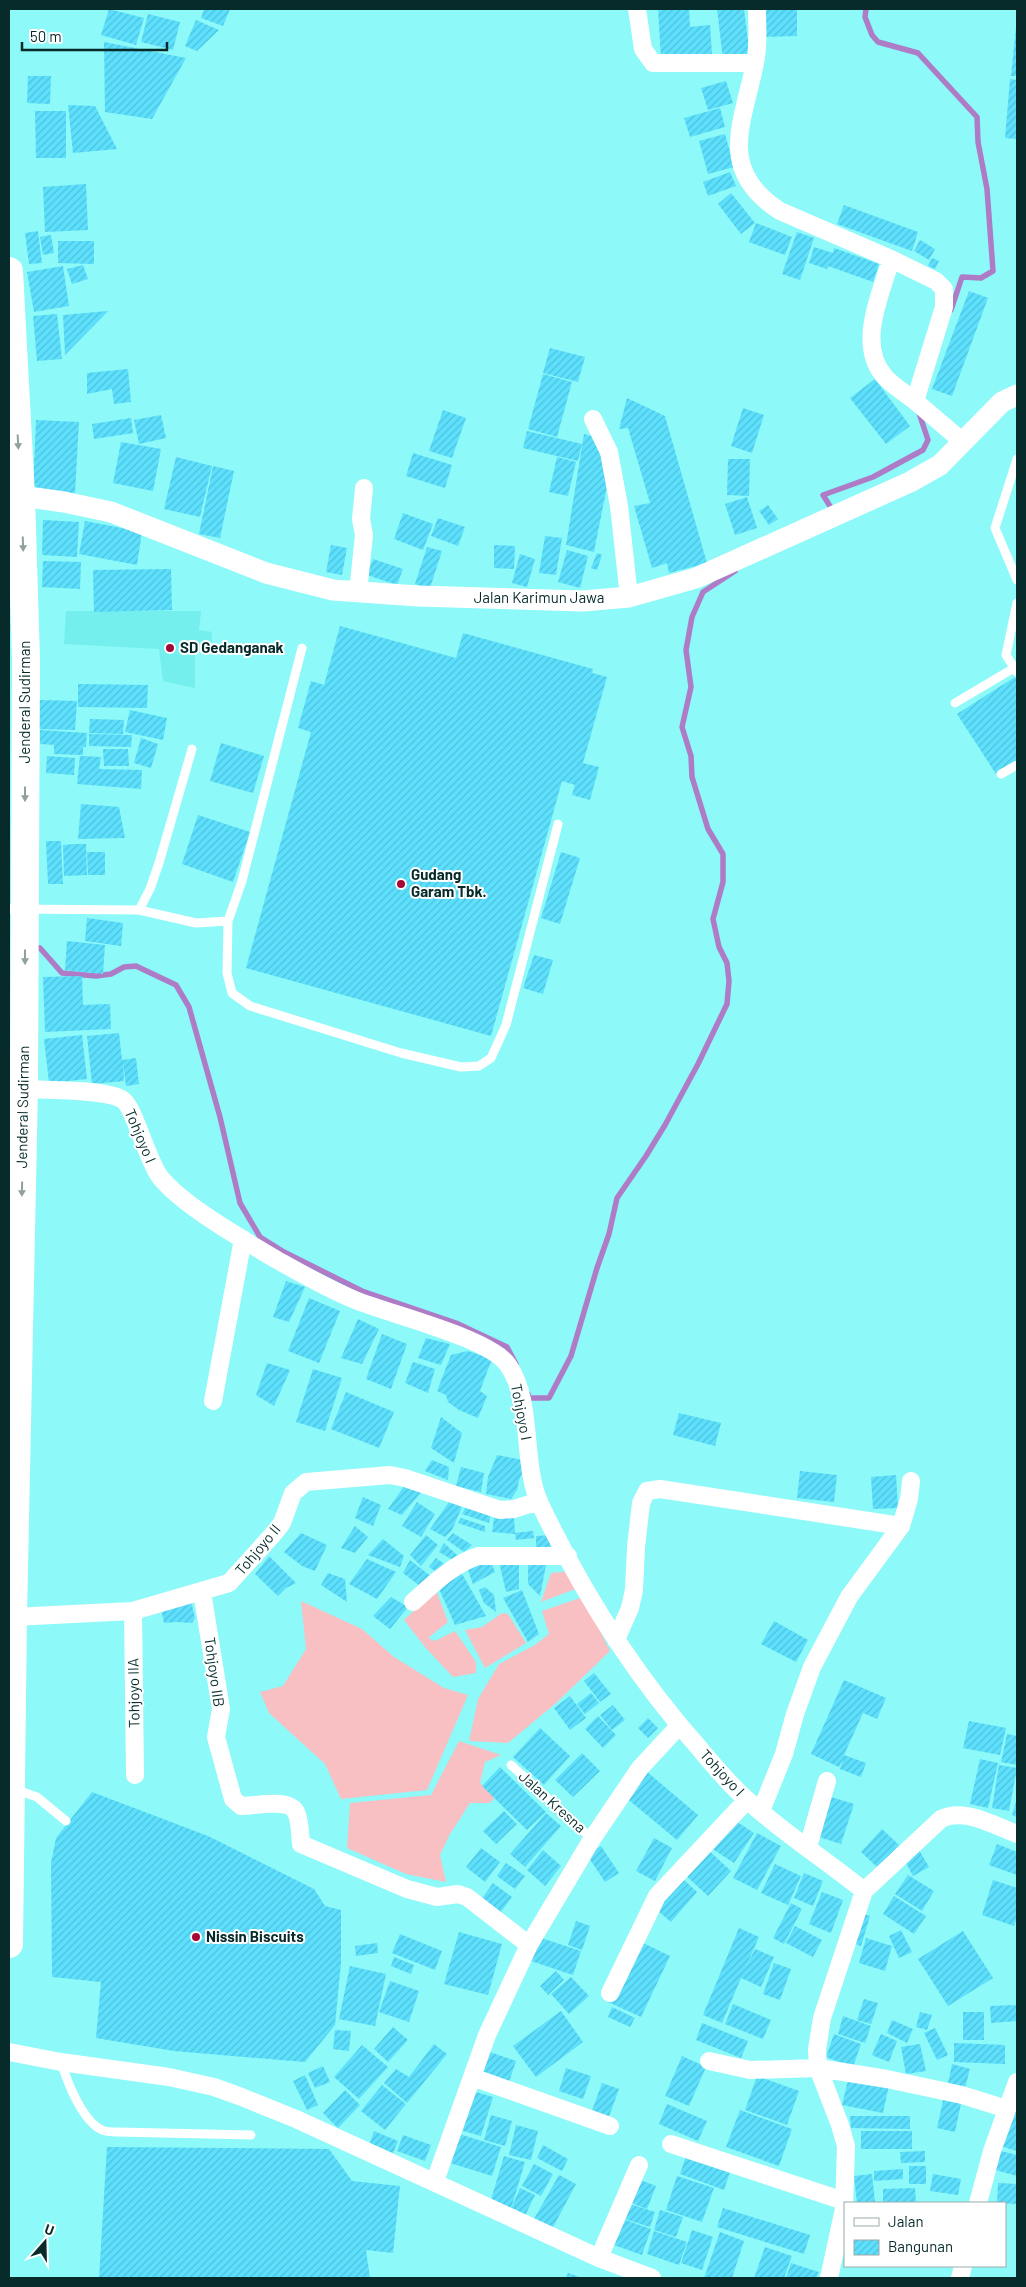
<svg xmlns="http://www.w3.org/2000/svg" width="1026" height="2287" font-family="Barlow,sans-serif">
  <style>
    .built { fill: #74efee }
    .grass { fill: #f9c0c3 }
    .lines { fill: none; stroke-linecap: round; stroke-linejoin: round }
    .stream { stroke: #ae7cc6; stroke-width: 5.5 }
    .building { fill: url(#building-hatch) }
    .service { stroke: #fff; stroke-width: 9 }
    .minor { stroke: #fff; stroke-width: 18 }
    .tertiary { stroke: #fff; stroke-width: 21 }
    .trunk { stroke: #fff; stroke-width: 28 }
    .oneway { fill: #8fa09f }
    .poi-dot { fill: #a40837; stroke: #fff; stroke-width: 2 }
    .labels { text-anchor: middle; stroke-width: 4; stroke-linejoin: round; paint-order: stroke }
    .street-label { font-size: 15px; fill: #062b2a; stroke: #fff }
    .poi-label { font-size: 15px; font-weight: bold; fill: #062b2a; stroke: #fff; text-anchor: start }
  </style>
  <defs>
    <pattern id="building-hatch" width="6" height="6" patternUnits="userSpaceOnUse" patternTransform="scale(1.25)"><rect width="6" height="6" fill="#5de0fd"/><path d="M-1 1l2-2M0 6l6-6M5 7l2-2" fill="none" stroke="#4fc0d9"/></pattern>
  </defs>
  <rect width="100%" height="100%" fill="#8df9f8"/>
  <path class="built" d="M66,611H201L199,630L212,632L211,652L195,648V688L163,681L159,649L64,644Z"/>
  <path class="grass" d="M572,1571L578,1588L541,1602L551,1573Z
    M436,1590L448,1622L428,1638L435,1641L455,1631L476,1662V1673L453,1677L425,1647L404,1620Z
    M583,1597L610,1651L556,1703L508,1743L469,1741L478,1699L499,1664L535,1645L549,1634L542,1611Z
    M301,1601L362,1629L394,1657L444,1688L468,1695L427,1790L341,1799L325,1764L269,1713L260,1692L283,1686L306,1649Z
    M502,1613L508,1614L526,1643L485,1668L465,1630L482,1627Z
    M459,1741L501,1755L485,1762L480,1783L496,1796L490,1803H470L450,1834L440,1855L446,1882L406,1874L347,1848L350,1803L431,1795Z"/>
  <g class="lines">
    <path class="stream" d="M866,9L865,17L872,35L878,42L918,53L977,117L978,142L987,189L993,271L981,278L962,277L951,310
      M833,511L823,495L873,477L923,450L928,440L919,413
      M32,947L40,948L62,973L96,976L111,974L124,967L136,966L176,985L189,1007L220,1117L240,1203L260,1237L284,1252L362,1291L456,1323L507,1347L516,1364
      M528,1394L529,1398H549L571,1356L597,1268L609,1234L617,1198L646,1156L665,1125L698,1064L727,1004L729,981L727,963L719,947L713,919L723,882V854L708,829L692,777L691,756L682,727L691,687L686,650L692,617L703,592L735,571"/>
  </g>
  <path class="building" d="M109,9L144,18L136,45L101,35Z
    M204,9H230L223,26L201,18Z
    M658,9H689L690,27L710,25L712,54L661,58Z
    M717,9H744L750,57L723,60Z
    M763,9H797V36L763,37Z
    M148,14L180,22L173,50L141,42Z
    M196,20L219,30L197,51L185,46Z
    M1016,27H1017V76H1011Z
    M104,42L186,58L152,119L105,112Z
    M28,76H51L50,104L27,103Z
    M1010,79L1017,80V139L1005,138Z
    M726,81L733,103L708,110L701,88Z
    M68,105L95,106L117,149L73,153Z
    M720,108L725,127L690,137L684,118Z
    M35,111H66V158H36Z
    M725,134L734,167L708,174L699,141Z
    M730,172L736,186L708,196L703,182Z
    M86,184L88,230L45,232L43,187Z
    M731,193L755,223L741,234L718,204Z
    M844,205L918,232L912,251L837,224Z
    M756,223L792,237L785,255L749,242Z
    M38,231L42,263L29,264L25,233Z
    M797,232L814,238L800,280L782,274Z
    M51,235L54,253L43,255L40,237Z
    M920,240L935,249L929,260L914,251Z
    M58,241H94V264L58,263Z
    M814,247L833,253L834,248L879,264L873,282L828,266L827,269L809,263Z
    M932,258L939,261L935,269L928,266Z
    M83,265L88,279L72,284L67,269Z
    M63,266L69,306L34,312L27,272Z
    M969,291L988,298L952,396L932,389Z
    M108,311L65,355L63,315Z
    M57,314L62,359L37,361L33,316Z
    M550,348L585,357L578,382L543,373Z
    M128,369L131,402L114,404L112,389L87,394V373Z
    M543,374L572,382L557,437L528,429Z
    M875,379L910,426L886,444L850,398Z
    M627,398L665,416L707,563L669,573L667,563L652,568L634,506L650,503L628,428L619,429Z
    M743,408L764,415L752,453L731,446Z
    M443,410L466,418L452,458L429,451Z
    M161,415L166,438L139,444L134,420Z
    M131,418L133,433L94,439L92,424Z
    M36,420L79,422L75,493L33,491Z
    M527,431L582,444L578,461L523,448Z
    M584,434L595,437L608,481L594,552L566,545Z
    M121,442L161,449L153,491L113,483Z
    M413,453L452,465L445,488L406,476Z
    M176,457L212,466L200,517L164,509Z
    M557,457L576,462L568,496L549,492Z
    M728,459H750L749,496L727,495Z
    M213,466L234,471L220,538L199,534Z
    M747,497L757,528L735,535L725,504Z
    M768,505L778,519L769,525L759,511Z
    M403,513L433,524L423,550L394,539Z
    M438,518L465,527L458,546L431,536Z
    M43,520L79,522L77,557L42,555Z
    M85,521L142,532L137,565L79,554Z
    M545,536L562,538L556,575L539,573Z
    M331,545L347,548L342,575L326,572Z
    M494,545L515,546L514,569L494,568Z
    M427,547L442,551L430,588L415,584Z
    M567,550L588,556L580,588L558,582Z
    M597,553L602,555L597,570L591,568Z
    M520,554L535,559L527,587L512,583Z
    M373,559L403,569L397,585L367,575Z
    M43,561L81,562L80,589L42,587Z
    M171,569L172,610L94,612L93,570Z
    M340,626L456,658L463,633L593,669L592,673L607,677L583,763L599,767L590,800L572,795L575,785L562,781L491,1036L246,968L311,732L298,728L311,681L324,685Z
    M1015,677L1017,681V761L996,774L957,714Z
    M78,684L148,685L147,708L78,707Z
    M39,700L77,701L75,730L37,729Z
    M130,710L167,718L163,740L125,732Z
    M90,719L124,720L123,734L89,733Z
    M40,730L87,733L86,747L40,744Z
    M89,734L132,735L131,747L89,746Z
    M141,738L158,744L151,768L134,763Z
    M221,743L264,756L253,793L210,781Z
    M54,745L83,747V755L54,754Z
    M103,749H128L129,766H104Z
    M47,756L75,758L74,775L46,773Z
    M80,756L101,757L99,769L142,770L141,789L77,784Z
    M81,804L119,807L125,838L78,839Z
    M198,815L250,832L233,882L182,864Z
    M46,841H61L63,884H48Z
    M74,844H86L87,875L64,876L63,845Z
    M87,852H105V875H88Z
    M561,852L580,858L560,924L541,918Z
    M87,918L123,923L121,946L85,941Z
    M67,941L105,945L103,974L65,970Z
    M534,955L553,960L543,994L523,988Z
    M82,976L83,1005L110,1004L111,1029L45,1032L43,977Z
    M119,1033L122,1060L136,1058L139,1084L126,1086L123,1062L124,1081L92,1084L87,1036Z
    M82,1035L87,1079L49,1083L44,1039Z
    M286,1281L305,1287L289,1322L273,1317Z
    M309,1298L340,1311L319,1363L288,1351Z
    M358,1319L379,1329L362,1364L341,1358Z
    M382,1334L407,1344L391,1389L366,1379Z
    M426,1338L450,1344L441,1365L418,1358Z
    M468,1351L492,1359L480,1391L487,1396L478,1418L459,1410L448,1402L446,1395L437,1391L451,1355Z
    M413,1362L435,1369L428,1393L405,1383Z
    M267,1363L290,1370L274,1406L256,1395Z
    M313,1369L342,1378L325,1431L296,1422Z
    M346,1392L394,1412L379,1448L331,1429Z
    M679,1413L721,1423L715,1446L673,1435Z
    M441,1417L462,1433L454,1463L431,1448Z
    M497,1455L528,1461L519,1480L517,1490L511,1499L486,1494L488,1477Z
    M432,1460L449,1467L448,1480L425,1471Z
    M461,1467L484,1473L481,1492L456,1486Z
    M800,1471L837,1475L834,1502L797,1498Z
    M896,1475L898,1508L873,1509L871,1477Z
    M407,1482L423,1490L402,1515L388,1509Z
    M363,1497L381,1505L373,1526L355,1518Z
    M469,1501L492,1508L489,1523L462,1514Z
    M417,1502L435,1514L421,1537L402,1526Z
    M449,1502L462,1507L452,1530L445,1537L430,1529Z
    M495,1511L514,1517L515,1534L492,1532Z
    M461,1518L485,1526V1532L458,1523Z
    M355,1526L368,1537L355,1553L341,1548Z
    M533,1531L534,1538L516,1540L515,1533Z
    M301,1533L327,1545L315,1571L302,1566L284,1552Z
    M453,1533L472,1545L464,1552L447,1540Z
    M426,1535L438,1545L421,1566L410,1555Z
    M555,1535L556,1554H536V1536Z
    M383,1539L404,1556L400,1567L368,1555Z
    M444,1543L458,1556L451,1559L439,1552Z
    M269,1556L296,1583L286,1588L278,1596L255,1574Z
    M489,1557L495,1572L473,1584L465,1562Z
    M436,1558L447,1566L439,1574L429,1567Z
    M367,1559L396,1572L377,1599L349,1584Z
    M528,1559L547,1560L540,1596L528,1584Z
    M410,1560L433,1578L424,1589L403,1573Z
    M499,1562L519,1564V1589L506,1592Z
    M461,1572L486,1616L455,1625L440,1591L442,1581Z
    M328,1573L345,1579L347,1602L321,1585Z
    M485,1587L494,1595L496,1612L484,1603L479,1590Z
    M522,1590L539,1634L528,1642L503,1598Z
    M391,1597L408,1607L390,1629L373,1616Z
    M191,1601L195,1618L192,1623L177,1622L164,1623L161,1608Z
    M774,1621L808,1640L796,1662L761,1644Z
    M594,1673L611,1694L600,1702L584,1681Z
    M844,1680L886,1698L877,1719L863,1713L844,1755L866,1763L861,1777L840,1769L843,1759L839,1767L811,1754Z
    M591,1693L599,1703L585,1714L577,1704Z
    M570,1696L586,1718L570,1730L554,1708Z
    M613,1705L625,1720L612,1730L600,1715Z
    M598,1716L616,1735L603,1748L585,1729Z
    M648,1718L658,1728L648,1738L638,1728Z
    M969,1721L1006,1728L1000,1755L963,1748Z
    M540,1728L570,1756L544,1785L513,1757Z
    M1007,1734L1017,1736V1765L1001,1762Z
    M582,1753L600,1771L573,1797L555,1780Z
    M980,1759L998,1763L988,1808L970,1804Z
    M999,1765L1017,1768L1009,1811L992,1808Z
    M500,1767L546,1812L527,1830L482,1786Z
    M646,1771L698,1815L677,1840L624,1796Z
    M92,1792L208,1836L314,1889L325,1906L341,1910V1963L335,2025L305,2062L174,2051L96,2038L101,1982L52,1977L51,1863L56,1838Z
    M831,1797L854,1804L841,1844L819,1837Z
    M1017,1798V1817L1012,1815Z
    M504,1811L517,1824L496,1844L483,1831Z
    M546,1813L561,1826L525,1867L510,1854Z
    M731,1818L754,1833L734,1863L711,1848Z
    M882,1829L899,1845L878,1868L861,1852Z
    M757,1833L781,1846L757,1890L733,1878Z
    M654,1838L672,1848L655,1881L636,1871Z
    M997,1844L1017,1852V1875L989,1865Z
    M601,1846L619,1873L605,1882L587,1855Z
    M481,1848L500,1862L485,1882L466,1867Z
    M706,1848L731,1871L708,1896L683,1873Z
    M543,1850L561,1866L545,1886L527,1870Z
    M919,1850L929,1867L913,1876L904,1859Z
    M506,1863L525,1876L515,1889L497,1876Z
    M775,1864L801,1876L788,1905L761,1893Z
    M804,1873L823,1881L813,1906L794,1898Z
    M679,1875L697,1892L671,1922L652,1906Z
    M908,1875L934,1891L922,1911L895,1894Z
    M993,1880L1017,1888V1917L1014,1926L982,1915Z
    M493,1883L512,1897L500,1913L481,1900Z
    M822,1892L843,1900L831,1933L809,1924Z
    M894,1896L926,1916L914,1934L883,1914Z
    M791,1903L802,1909L784,1944L773,1938Z
    M861,1913L870,1916L861,1946L853,1943Z
    M576,1921L590,1926L582,1950L568,1945Z
    M795,1926L822,1940L813,1957L786,1943Z
    M739,1928L759,1937L745,1969L755,1949L774,1957L761,1987L741,1978L722,2023L703,2015Z
    M901,1930L912,1952L899,1958L889,1936Z
    M963,1931L993,1978L948,2006L918,1959Z
    M459,1932L502,1944L488,1995L444,1984Z
    M400,1934L442,1951L435,1970L392,1953Z
    M538,1937L581,1951L573,1975L531,1961Z
    M866,1938L892,1946L885,1971L859,1963Z
    M637,1940L670,1956L641,2017L608,2002Z
    M377,1943L378,1953L356,1956L355,1946Z
    M394,1957L414,1965L411,1974L391,1966Z
    M774,1963L791,1969L780,2000L763,1994Z
    M350,1966L386,1974L375,2026L339,2019Z
    M556,1971L564,1980L548,1995L540,1986Z
    M571,1977L589,1996L569,2014L551,1994Z
    M390,1981L419,1991L409,2022L379,2012Z
    M864,1999L878,2003L871,2024L857,2020Z
    M733,2004L771,2020L763,2039L725,2024Z
    M1017,2005V2021L991,2023L990,2006Z
    M612,2007L635,2018L630,2027L608,2017Z
    M561,2011L583,2042L536,2077L513,2046Z
    M920,2012L932,2015L927,2030L916,2027Z
    M963,2012H984V2040H963Z
    M843,2016L871,2026L865,2043L838,2034Z
    M892,2020L913,2029L907,2043L887,2033Z
    M702,2023L748,2041L741,2058L696,2040Z
    M393,2027L408,2040L388,2062L374,2049Z
    M935,2028L948,2055L937,2060L924,2033Z
    M335,2030L351,2031L349,2051L333,2049Z
    M834,2034L861,2044L853,2067L826,2057Z
    M881,2034L897,2041L889,2062L872,2055Z
    M954,2043L1005,2045V2064L954,2062Z
    M434,2044L447,2054L407,2103L384,2083L396,2069L409,2077Z
    M920,2044L926,2071L906,2074L901,2047Z
    M362,2045L388,2067L359,2099L334,2077Z
    M484,2050L516,2061L507,2088L475,2077Z
    M682,2056L706,2067L689,2106L665,2096Z
    M952,2064L970,2069L965,2088L948,2083Z
    M323,2066L330,2082L315,2088L308,2073Z
    M566,2068L591,2076L583,2099L559,2091Z
    M305,2075L318,2105L307,2110L293,2081Z
    M757,2076L799,2091L787,2125L745,2110Z
    M849,2076L889,2085L883,2113L842,2105Z
    M602,2083L619,2089L607,2122L590,2116Z
    M382,2085L406,2104L385,2130L361,2111Z
    M345,2090L360,2105L338,2128L323,2113Z
    M472,2091L493,2097L481,2136L460,2130Z
    M944,2096L962,2099L955,2132L937,2128Z
    M667,2104L707,2121L698,2141L659,2124Z
    M1008,2109L1017,2112V2151L997,2145Z
    M740,2110L792,2129L779,2166L726,2147Z
    M491,2115L512,2121L505,2146L484,2140Z
    M850,2116H910V2129L851,2128Z
    M516,2125L538,2131L531,2160L509,2155Z
    M374,2131L398,2141L393,2153L370,2143Z
    M861,2131H912V2149H861Z
    M456,2133L501,2147L492,2176L447,2162Z
    M403,2135L431,2145L425,2161L397,2151Z
    M543,2145L568,2159L562,2171L537,2158Z
    M107,2147L329,2149L352,2181L400,2186L393,2253L366,2250L370,2278H99Z
    M997,2150L1017,2155V2176L992,2169Z
    M925,2151V2162L901,2163L900,2152Z
    M687,2153L731,2169L724,2190L680,2174Z
    M504,2156L525,2162L511,2209L520,2188L535,2195L525,2216L490,2203Z
    M534,2164L553,2174L541,2196L522,2186Z
    M909,2166H926V2184H909Z
    M903,2169V2179L874,2181V2171Z
    M872,2174L875,2202L857,2203L854,2176Z
    M933,2174L961,2179L958,2195L930,2191Z
    M559,2175L576,2184L552,2229L534,2219Z
    M677,2176L714,2188L702,2222L666,2210Z
    M638,2179L656,2186L647,2209L629,2202Z
    M998,2183L1017,2184V2204L997,2203Z
    M915,2188L916,2203H883V2189Z
    M627,2203L655,2212L650,2227L622,2218Z
    M723,2208L810,2235L804,2254L717,2227Z
    M660,2210L683,2217L676,2237L654,2230Z
    M620,2218L651,2229L642,2255L611,2244Z
    M692,2230L713,2237L702,2270L681,2263Z
    M654,2231L687,2242L679,2265L647,2254Z
    M720,2232L744,2241L732,2278H704Z
    M765,2247L792,2256L784,2278H754Z
    M791,2263L819,2272L816,2278H786Z
    M568,2273L582,2278H566Z"/>
  <g class="lines">
    <path class="service" d="M1017,459L995,528L1017,580
      M1017,603L1006,655L1017,672
      M955,703L1014,668
      M1001,774L1017,765
      M9,909L139,910L150,889L159,863L192,749
      M139,910L196,923L228,921L242,881L302,648
      M228,921L227,973L232,993L250,1006L401,1053L461,1067L479,1066L491,1058L506,1025L558,824
      M511,1765L592,1839
      M14,1789L37,1797L66,1821
      M61,2062C67,2081 82,2121 102,2130C106,2132 113,2132 118,2132L251,2135"/>
    <path class="minor" d="M637,9L643,49L653,63H755
      M757,9C757,27 759,45 755,63C743,123 716,170 780,211L891,259L936,281L944,289V307L915,401L963,442
      M891,259C881,294 856,345 885,377C893,386 905,393 915,401
      M593,419L609,452L619,506L629,597
      M358,592L364,535L361,519L364,488
      M24,1089C45,1090 108,1089 123,1100C134,1107 147,1160 160,1177C183,1206 244,1240 277,1260C302,1274 328,1289 355,1300C389,1314 490,1338 508,1365C534,1402 521,1463 540,1504C582,1592 635,1676 700,1749C714,1766 729,1784 746,1799C783,1833 826,1860 864,1891
      M213,1401L243,1239
      M202,1592L221,1709L216,1737L233,1799L241,1806C255,1806 289,1798 296,1812C300,1820 300,1834 301,1844L407,1889L437,1897L458,1894L467,1897L529,1945
      M413,1602C433,1584 452,1565 478,1556H568
      M133,1611L135,1775
      M13,1617L133,1611L229,1583L275,1532L282,1523L293,1493L306,1482L390,1475L405,1478L500,1510L514,1509L539,1501
      M616,1640L630,1608L634,1590L636,1547L641,1503L647,1491L660,1489L901,1526
      M761,1811L784,1754L795,1714L812,1667L849,1597L901,1526L909,1499L911,1481
      M808,1847L827,1781
      M610,1993L657,1896L747,1800
      M9,2052L61,2062L169,2077L214,2087L239,2096L296,2119L599,2258L652,2278
      M709,2061L750,2070L818,2068L887,2079L962,2095L1007,2109
      M472,2077L610,2126
      M671,2144L844,2201
      M435,2181L487,2035L529,1945L592,1839L640,1768L679,1726
      M978,2203L992,2151L1017,2082
      M599,2258L639,2165
      M829,2278L844,2209L846,2146L840,2125L818,2068L817,2049L822,2018L864,1891L941,1819C964,1807 995,1826 1017,1834
      M960,2278L963,2266"/>
    <path class="tertiary" d="M9,497L21,496L64,502L111,512L266,573L333,590L418,596L583,601L629,597L696,578L910,482L940,465L1002,402L1017,395"/>
    <path class="trunk" d="M9,271L21,496L26,659L24,1089L13,1617L9,1944"/>
  </g>
  <defs><path id="oneway-solid" d="M-6-.8H1V-3.2L6.5 0L1 3.2V.8H-6Z" transform="scale(1.25)"/></defs>
  <g class="oneway">
    <use href="#oneway-solid" transform="translate(18 442) rotate(87)"/>
    <use href="#oneway-solid" transform="translate(23 544) rotate(88)"/>
    <use href="#oneway-solid" transform="translate(25 794) rotate(90)"/>
    <use href="#oneway-solid" transform="translate(25 957) rotate(90)"/>
    <use href="#oneway-solid" transform="translate(22 1189) rotate(91)"/>
  </g>
  <g class="poi-dot">
    <circle cx="170" cy="648" r="5"/>
    <circle cx="401" cy="884" r="5"/>
    <circle cx="196" cy="1937" r="5"/>
  </g>
  <g class="labels">
    <g class="street-label">
      <text x="539" y="603">Jalan Karimun Jawa</text>
      <text transform="translate(25 702) rotate(-90)" y="5">Jenderal Sudirman</text>
      <text transform="translate(23 1107) rotate(-89)" y="5">Jenderal Sudirman</text>
      <text transform="translate(140 1136) rotate(67)" y="5">Tohjoyo I</text>
      <text transform="translate(521 1412) rotate(79)" y="5">Tohjoyo I</text>
      <text transform="translate(258 1550) rotate(-50)" y="5">Tohjoyo II</text>
      <text transform="translate(214 1672) rotate(82)" y="5">Tohjoyo IIB</text>
      <text transform="translate(134 1693) rotate(-91)" y="5">Tohjoyo IIA</text>
      <text transform="translate(722 1773) rotate(47)" y="5">Tohjoyo I</text>
      <text transform="translate(552 1802) rotate(42)" y="5">Jalan Kresna</text>
    </g>
    <g class="poi-label">
      <text x="180" y="653">SD Gedanganak</text>
      <text x="411" y="880">Gudang<tspan x="411" dy="17">Garam Tbk.</tspan></text>
      <text x="206" y="1942">Nissin Biscuits</text>
    </g>
  </g>
  <rect width="1026" height="2287" fill="none" stroke="#062b2a" stroke-width="20"/>
  <rect x="844" y="2202" width="162" height="65" fill="#ffffff" stroke="#9baaaa"/>
  <rect x="854" y="2218" width="25" height="8" fill="#ffffff" stroke="#9baaaa"/>
  <text x="888" y="2227" font-size="15" fill="#062b2a">Jalan</text>
  <rect x="854" y="2240" width="25" height="15" fill="url(#building-hatch)" stroke="#9baaaa"/>
  <text x="888" y="2252" font-size="15" fill="#062b2a">Bangunan</text>
  <g transform="translate(45 2242) rotate(20)" stroke="#ffffff" stroke-width="4" paint-order="stroke">
  <path d="M0-4L9 19L0 12L-9 19Z" fill="#062b2a"/>
  <text y="-8" font-size="14" font-weight="bold" text-anchor="middle" fill="#062b2a">U</text>
  </g>
  <path d="M22 42v8h145v-8" fill="none" stroke="#062b2a" stroke-width="2.5"/>
  <text x="30" y="42" font-size="15" fill="#062b2a" stroke="#ffffff" stroke-width="4" paint-order="stroke">50 m</text>
</svg>
